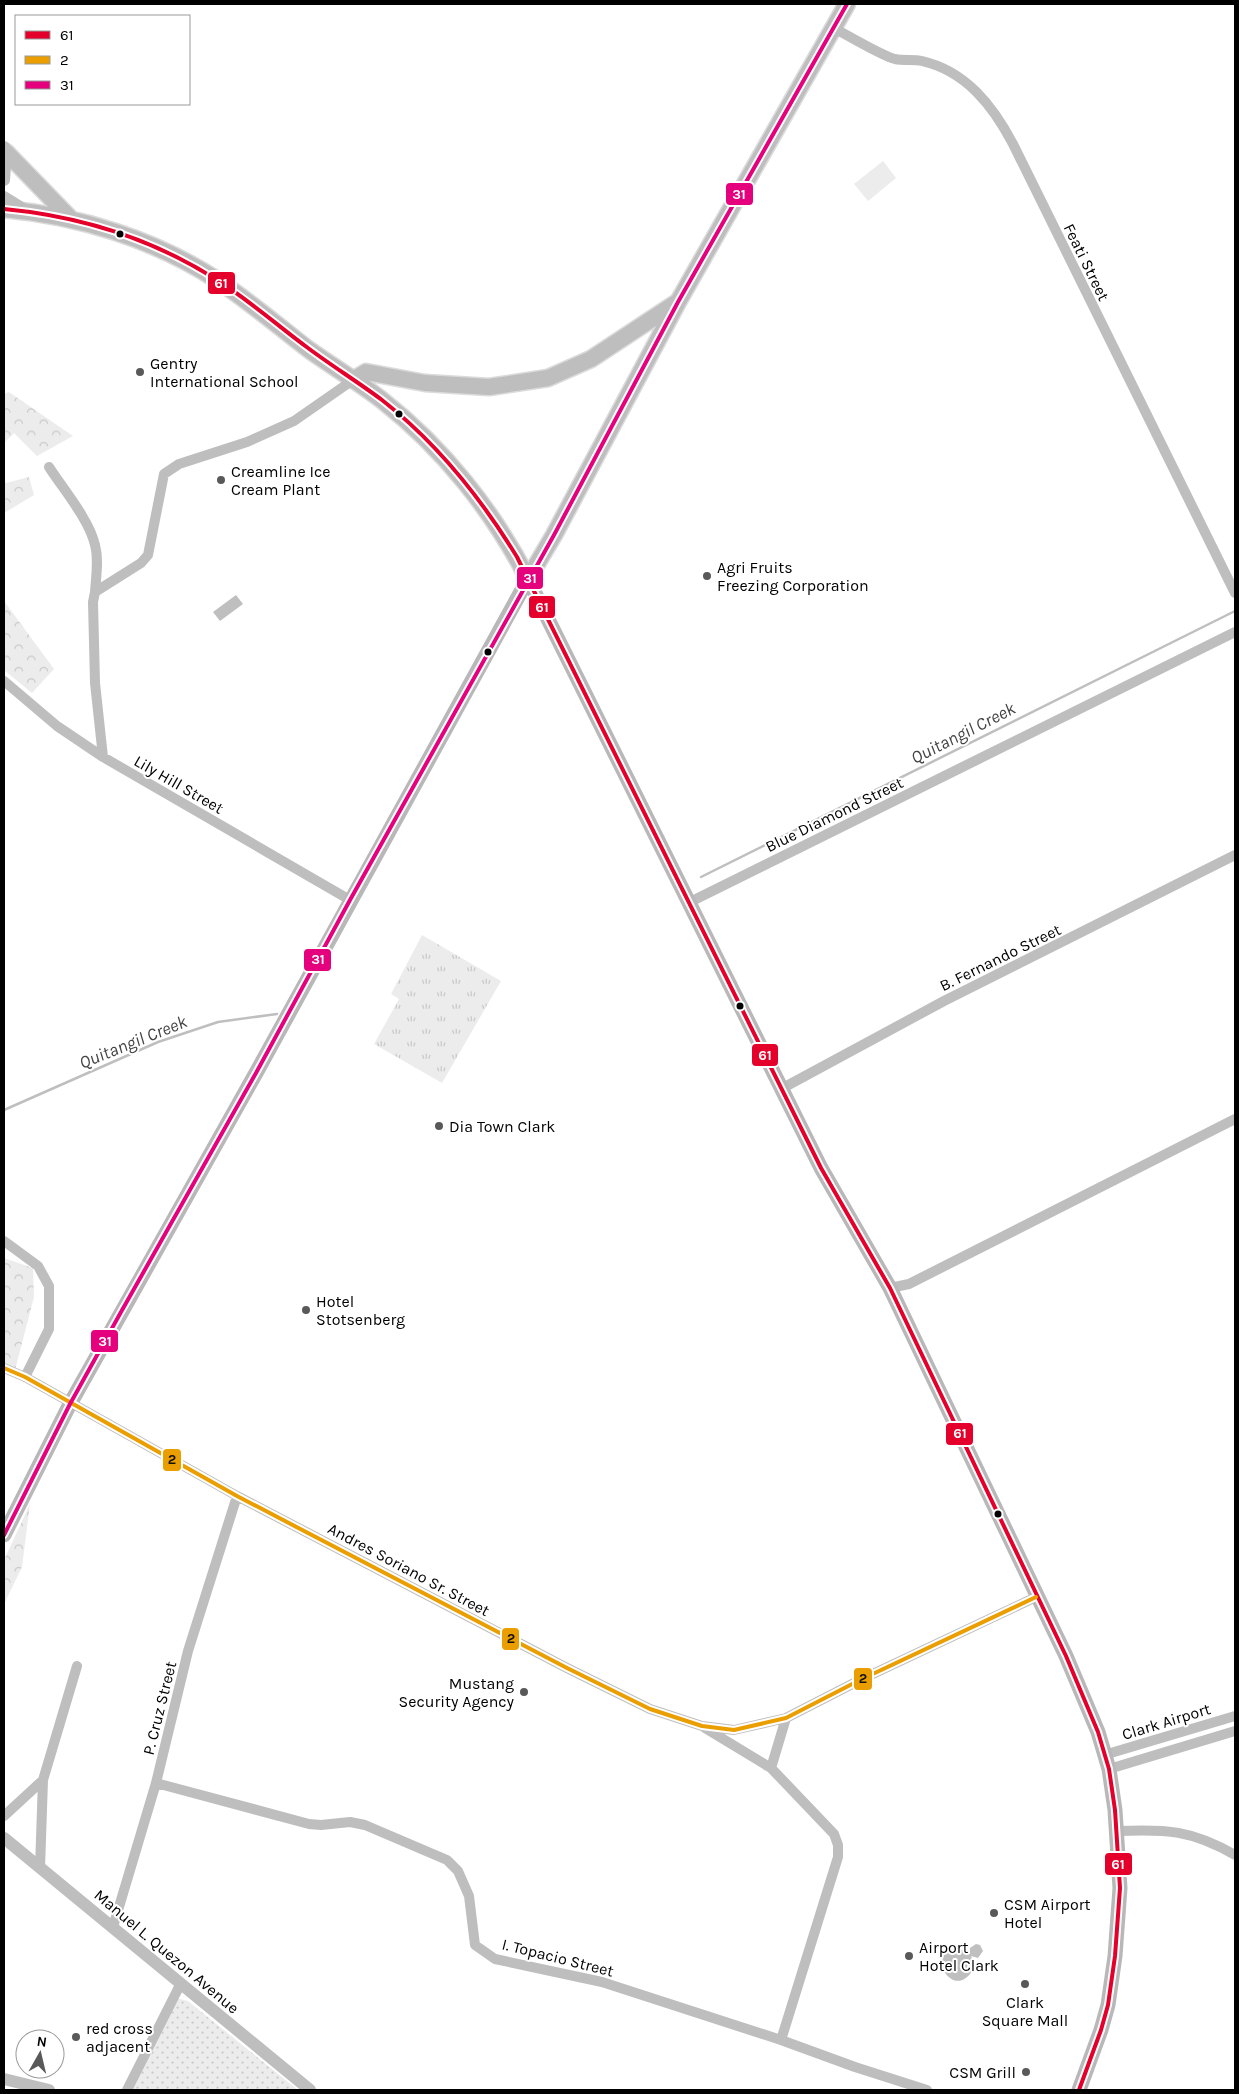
<svg xmlns="http://www.w3.org/2000/svg" width="1239" height="2094" font-family="Karla,sans-serif">
  <style>
    .grass { fill: url(#grass-dots) }
    .forest { fill: url(#forest-crowns) }
    .park { fill: url(#park-tufts) }
    .pitch { fill: #ececec }
    .water { fill: #bfbfbf }
    .lines { fill: none; stroke-linecap: round; stroke-linejoin: round }
    .stream { stroke: #bfbfbf; stroke-width: 2.5 }
    .primary-casing { stroke: #dbdbdb; stroke-width: 19 }
    .minor { stroke: #bebebe; stroke-width: 10 }
    .tertiary { stroke: #bebebe; stroke-width: 12 }
    .secondary { stroke: #b8b8b8; stroke-width: 15 }
    .primary { stroke: #bebebe; stroke-width: 16 }
    .bus-1-casing { stroke: #fff; stroke-width: 8 }
    .bus-2-casing { stroke: #fff; stroke-width: 8 }
    .bus-3-casing { stroke: #fff; stroke-width: 8 }
    .bus-1 { stroke: #e4002b; stroke-width: 4 }
    .bus-2 { stroke: #eb9e00; stroke-width: 4 }
    .bus-3 { stroke: #e5007d; stroke-width: 4 }
    .bus-dot { fill: #000; stroke: #fff; stroke-width: 2 }
    .poi-dot { fill: #595959; stroke: #fff; stroke-width: 2 }
    .labels { text-anchor: middle; stroke-width: 4; stroke-linejoin: round; paint-order: stroke }
    .street-label { font-size: 16px; fill: #000; stroke: #fff }
    .poi-label { font-size: 16px; fill: #000; stroke: #fff; text-anchor: start }
    .water-label { font-size: 18px; font-style: italic; fill: #444; stroke: #fff }
    .line-badge { stroke: #fff; stroke-width: 2 }
    .badge-label { font-size: 14px; text-anchor: middle; font-weight: bold; fill: #fff }
    .pale-badge-label { font-size: 14px; text-anchor: middle; font-weight: bold; fill: #111 }
  </style>
  <defs>
    <pattern id="grass-dots" width="8" height="8" patternUnits="userSpaceOnUse" patternTransform="scale(1.25)"><rect width="8" height="8" fill="#ececec"/><path d="M2 2h.1M6 6h.1" fill="none" stroke="#c9c9c9" stroke-width="1.8" stroke-linecap="round"/></pattern>
    <pattern id="forest-crowns" width="20" height="18" patternUnits="userSpaceOnUse" patternTransform="scale(1.25)"><rect width="20" height="18" fill="#ececec"/><path d="M2 6a3 3 0 1 1 6 0M12 15a3 3 0 1 1 6 0" fill="none" stroke="#c9c9c9"/></pattern>
    <pattern id="park-tufts" width="24" height="20" patternUnits="userSpaceOnUse" patternTransform="scale(1.25)"><rect width="24" height="20" fill="#ececec"/><path d="M3 7l-1-3M5 7V3M7 7l1-3M15 17l-1-3M17 17v-4M19 17l1-3" fill="none" stroke="#c9c9c9"/></pattern>
  </defs>
  <rect width="100%" height="100%" fill="#fff"/>
  <path class="grass" d="M176,1998L188,2001L298,2090H132Z"/>
  <path class="forest" d="M9,392L73,436L37,456L14,433L4,443V394Z
    M29,477L34,495L4,513V480L6,483Z
    M4,601L54,669L32,693L4,670Z
    M4,1258L33,1268L34,1297L15,1370L4,1363Z
    M30,1504L22,1567L4,1604V1560Z"/>
  <path class="park" d="M422,935L501,981L442,1083L374,1044L399,999L391,994Z"/>
  <path class="pitch" d="M883,161L896,178L868,201L854,184Z"/>
  <path class="water" d="M236,595L243,604L220,621L213,612Z
    M976,1944L980,1945L983,1951L978,1958L971,1956C974,1962 974,1969 970,1974C950,1999 923,1947 961,1949L970,1954V1948Z"/>
  <g class="lines">
    <path class="stream" d="M701,877L1235,611
      M4,1110L158,1042L218,1022L277,1014"/>
    <defs>
      <path id="primary" d="M6,152L70,218
        M4,209C79,216 154,239 217,280C249,301 278,326 308,349C333,367 359,382 383,401C443,448 493,511 528,579
        M353,380L366,372L425,383L489,387L548,378L591,359L676,303
        M528,579L554,535L678,302L847,4"/>
    </defs>
    <use href="#primary" class="primary-casing"/>
    <path class="minor" d="M833,28C850,36 880,55 895,59C904,61 914,59 922,61C966,71 993,106 1013,144L1235,593
      M49,467C63,489 89,519 95,545C99,560 96,577 95,592
      M4,681L57,726L103,757L350,900
      M103,757L95,683L93,602L95,592L141,563L148,555L164,474L179,464L247,442L294,421L353,380
      M688,903L1235,632
      M781,1089L944,1001L1235,855
      M4,1241L38,1266L49,1286V1329L25,1377
      M890,1288L909,1284L1235,1119
      M4,1368L25,1377L237,1496L567,1668L650,1709L702,1726L734,1730L786,1718L860,1680L1036,1597
      M705,1728L771,1768L834,1834L838,1845V1857L781,2040
      M1104,1755L1235,1716
      M771,1768L786,1718
      M1109,1769L1235,1731
      M156,1783L309,1824L321,1825L350,1822L365,1825L447,1860L458,1871L469,1896L475,1945L495,1959L602,1982L781,2040L855,2067L927,2090
      M4,1816L43,1780
      M1118,1831C1166,1829 1192,1830 1235,1855
      M40,1868L43,1780L77,1666
      M113,1927L156,1783L188,1651L237,1496
      M127,2090L181,1983"/>
    <path class="tertiary" d="M4,147L6,152L4,180
      M4,197L25,210
      M4,1838L310,2090
      M4,2079L49,2090"/>
    <path class="secondary" d="M528,579L821,1168L890,1288L1066,1656L1098,1732L1109,1769L1115,1810L1120,1888L1115,1956L1108,2005L1101,2030L1079,2090
      M4,1535L70,1404L256,1073L528,579"/>
    <use href="#primary" class="primary"/>
    <defs>
      <path id="bus-1" d="M4,209C79,216 153,239 217,280C249,300 278,326 308,348C332,366 358,382 382,400C437,443 481,498 517,557L821,1168L890,1288L1066,1656L1098,1732L1109,1769L1115,1810L1120,1888L1115,1956L1108,2005L1101,2030L1079,2090"/>
      <path id="bus-2" d="M4,1368L25,1377L237,1496L567,1668L650,1709L702,1726L734,1730L786,1718L860,1680L1036,1597"/>
      <path id="bus-3" d="M4,1535L70,1404L121,1312L256,1073L350,900L554,535L678,302L847,4"/>
    </defs>
    <use href="#bus-1" class="bus-1-casing"/>
    <use href="#bus-2" class="bus-2-casing"/>
    <use href="#bus-3" class="bus-3-casing"/>
    <use href="#bus-1" class="bus-1"/>
    <use href="#bus-2" class="bus-2"/>
    <use href="#bus-3" class="bus-3"/>
  </g>
  <g class="bus-dot">
    <circle cx="120" cy="234" r="4.5"/>
    <circle cx="399" cy="414" r="4.5"/>
    <circle cx="488" cy="652" r="4.5"/>
    <circle cx="740" cy="1006" r="4.5"/>
    <circle cx="998" cy="1514" r="4.5"/>
  </g>
  <g class="poi-dot">
    <circle cx="140" cy="372" r="5"/>
    <circle cx="221" cy="480" r="5"/>
    <circle cx="707" cy="576" r="5"/>
    <circle cx="439" cy="1126" r="5"/>
    <circle cx="306" cy="1310" r="5"/>
    <circle cx="524" cy="1692" r="5"/>
    <circle cx="994" cy="1913" r="5"/>
    <circle cx="909" cy="1956" r="5"/>
    <circle cx="1025" cy="1984" r="5"/>
    <circle cx="76" cy="2037" r="5"/>
    <circle cx="1026" cy="2072" r="5"/>
  </g>
  <g class="labels">
    <g class="street-label">
      <text transform="translate(1087 262) rotate(64)" y="6">Feati Street</text>
      <text transform="translate(179 784) rotate(30)" y="6">Lily Hill Street</text>
      <text transform="translate(834 814) rotate(-26)" y="6">Blue Diamond Street</text>
      <text transform="translate(1000 957) rotate(-26)" y="6">B. Fernando Street</text>
      <text transform="translate(409 1569) rotate(28)" y="6">Andres Soriano Sr. Street</text>
      <text transform="translate(159 1708) rotate(-76)" y="6">P. Cruz Street</text>
      <text transform="translate(1166 1721) rotate(-17)" y="6">Clark Airport</text>
      <text transform="translate(167 1951) rotate(40)" y="6">Manuel L. Quezon Avenue</text>
      <text transform="translate(558 1957) rotate(14)" y="6">I. Topacio Street</text>
    </g>
    <g class="poi-label">
      <text x="150" y="369">Gentry<tspan x="150" dy="18">International School</tspan></text>
      <text x="231" y="477">Creamline Ice<tspan x="231" dy="18">Cream Plant</tspan></text>
      <text x="717" y="573">Agri Fruits<tspan x="717" dy="18">Freezing Corporation</tspan></text>
      <text x="449" y="1132">Dia Town Clark</text>
      <text x="316" y="1307">Hotel<tspan x="316" dy="18">Stotsenberg</tspan></text>
      <text x="514" y="1689" text-anchor="end">Mustang<tspan x="514" dy="18">Security Agency</tspan></text>
      <text x="1004" y="1910">CSM Airport<tspan x="1004" dy="18">Hotel</tspan></text>
      <text x="919" y="1953">Airport<tspan x="919" dy="18">Hotel Clark</tspan></text>
      <text x="1025" y="2008" text-anchor="middle">Clark<tspan x="1025" dy="18">Square Mall</tspan></text>
      <text x="86" y="2034">red cross<tspan x="86" dy="18">adjacent</tspan></text>
      <text x="1016" y="2078" text-anchor="end">CSM Grill</text>
    </g>
    <g class="water-label">
      <text transform="translate(963 733) rotate(-27)" y="6">Quitangil Creek</text>
      <text transform="translate(133 1042) rotate(-22)" y="6">Quitangil Creek</text>
    </g>
  </g>
  <g class="line-badge">
    <rect x="725" y="182" width="29" height="24" rx="5" fill="#e5007d"/>
    <rect x="207" y="271" width="29" height="24" rx="5" fill="#e4002b"/>
    <rect x="516" y="566" width="28" height="24" rx="5" fill="#e5007d"/>
    <rect x="528" y="595" width="28" height="24" rx="5" fill="#e4002b"/>
    <rect x="303" y="948" width="29" height="24" rx="5" fill="#e5007d"/>
    <rect x="751" y="1043" width="28" height="24" rx="5" fill="#e4002b"/>
    <rect x="90" y="1329" width="29" height="24" rx="5" fill="#e5007d"/>
    <rect x="945" y="1422" width="29" height="24" rx="5" fill="#e4002b"/>
    <rect x="162" y="1448" width="20" height="24" rx="5" fill="#eb9e00"/>
    <rect x="501" y="1627" width="19" height="24" rx="5" fill="#eb9e00"/>
    <rect x="853" y="1667" width="20" height="24" rx="5" fill="#eb9e00"/>
    <rect x="1104" y="1852" width="29" height="24" rx="5" fill="#e4002b"/>
  </g>
  <g class="badge-label">
    <text x="739" y="199">31</text>
    <text x="221" y="288">61</text>
    <text x="530" y="583">31</text>
    <text x="542" y="612">61</text>
    <text x="318" y="964">31</text>
    <text x="765" y="1060">61</text>
    <text x="105" y="1346">31</text>
    <text x="960" y="1438">61</text>
    <text x="1118" y="1869">61</text>
  </g>
  <g class="pale-badge-label">
    <text x="172" y="1464">2</text>
    <text x="511" y="1643">2</text>
    <text x="863" y="1683">2</text>
  </g>
  <rect width="1239" height="2094" fill="none" stroke="#000000" stroke-width="10"/>
  <rect x="15" y="15" width="175" height="90" fill="#ffffff" stroke="#999999"/>
  <rect x="25" y="31" width="25" height="8" fill="#e4002b" stroke="#999999"/>
  <text x="60" y="40" font-size="15" fill="#000000">61</text>
  <rect x="25" y="56" width="25" height="8" fill="#eb9e00" stroke="#999999"/>
  <text x="60" y="65" font-size="15" fill="#000000">2</text>
  <rect x="25" y="81" width="25" height="8" fill="#e5007d" stroke="#999999"/>
  <text x="60" y="90" font-size="15" fill="#000000">31</text>
  <g transform="translate(40 2054) rotate(8)"><circle r="24" fill="#ffffff" stroke="#999999"/>
  <path d="M0-4L9 19L0 12L-9 19Z" fill="#595959"/>
  <text y="-8" font-size="14" font-weight="bold" text-anchor="middle" fill="#000000">N</text>
  </g>
</svg>
